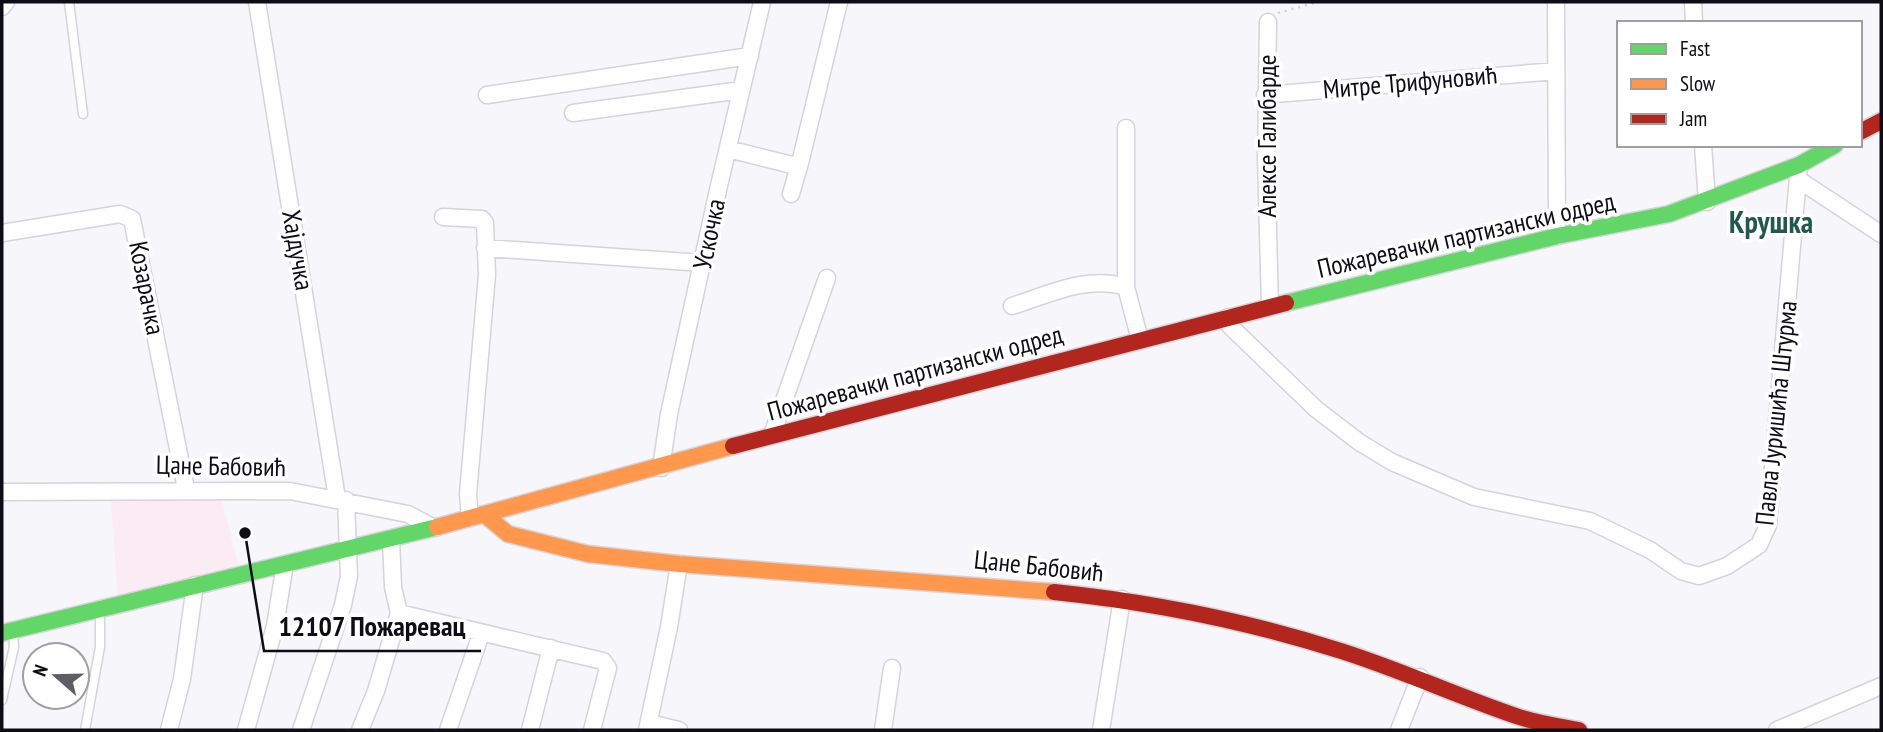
<svg xmlns="http://www.w3.org/2000/svg" width="1883" height="732" font-family="'PT Sans Narrow',sans-serif">
  <style>
    .education { fill: #fbecf3 }
    .lines { fill: none; stroke-linecap: round; stroke-linejoin: round }
    .lane-casing { stroke: #d5d3db; stroke-width: 11 }
    .street-casing { stroke: #d5d3db; stroke-width: 19 }
    .fast-casing { stroke: #d5d3db; stroke-width: 19 }
    .slow-casing { stroke: #d5d3db; stroke-width: 19 }
    .jam-casing { stroke: #d5d3db; stroke-width: 19 }
    .path { stroke: #d3d3d5; stroke-width: 2.5; stroke-dasharray: 2 5; stroke-linecap: butt }
    .lane { stroke: #fefefe; stroke-width: 8 }
    .street { stroke: #fefefe; stroke-width: 16 }
    .fast { stroke: #63d668; stroke-width: 16 }
    .slow { stroke: #ff974d; stroke-width: 16 }
    .jam { stroke: #b3261e; stroke-width: 16 }
    .labels { text-anchor: middle; stroke-width: 7; stroke-linejoin: round; paint-order: stroke }
    .street-label { font-size: 26px; fill: #0e0c15; stroke: #fff }
    .quarter-label { font-size: 30px; font-weight: bold; fill: #22584d; stroke: #fff }
    .leader { fill: none; stroke: #0e0c15; stroke-width: 2.5 }
    .callout-dot { fill: #0e0c15; stroke: #fff; stroke-width: 2.5 }
    .callout-label { font-size: 28px; text-anchor: middle; font-weight: bold; fill: #0e0c15; stroke: #fff; stroke-width: 7; stroke-linejoin: round; paint-order: stroke }
  </style>
  <rect width="100%" height="100%" fill="#f7f6fa"/>
  <path class="education" d="M111,500H222L238,565L118,598Z"/>
  <g class="lines">
    <defs>
      <path id="lane" d="M69,2L83,114
        M2,700L14,647L13,631
        M85,730L100,647V612"/>
      <path id="street" d="M257,2L337,498
        M1556,2L1557,236
        M1693,2L1694,23
        M2,7L6,2
        M1268,22L1266,157L1270,307
        M487,95L750,56
        M1265,95L1556,71
        M573,113L741,90
        M1126,128V287L1140,340
        M1703,145L1707,202
        M728,149L792,165L800,163L839,2
        M1799,180L1881,234
        M791,194L800,163
        M443,217L482,219L485,223L487,275L468,494L470,518
        M2,233L120,214L132,219L186,489
        M485,248L703,263
        M1012,306C1050,294 1087,275 1126,287
        M1228,317L1230,326L1316,409L1359,442L1392,462L1474,497L1590,521L1650,550L1681,571L1699,576L1727,566L1759,545L1768,525L1799,165
        M772,435L827,278
        M661,468L669,414L718,190L762,2
        M2,492L290,491L408,514L434,528
        M399,613L603,661L608,668L592,730
        M649,723L679,730
        M169,730L182,679L195,585
        M246,730L275,626L285,564
        M301,730L343,605L349,576L346,500
        M360,730L376,691L399,613L393,587L391,539
        M448,730L481,634
        M530,730L551,648
        M647,730L669,627L679,564
        M883,730L892,668
        M1101,730L1122,599
        M1399,730L1420,677
        M1777,730L1881,686"/>
      <path id="fast" d="M1286,303L1557,236L1669,214L1799,165L1835,145
        M2,633L437,527"/>
      <path id="slow" d="M484,514L508,534L588,554L679,564L1054,592
        M437,527L733,446"/>
      <path id="jam" d="M1860,132L1881,121
        M733,446L1286,303
        M1054,592C1151,602 1247,621 1341,651C1401,670 1457,696 1516,716C1536,723 1558,726 1579,730"/>
    </defs>
    <use href="#lane" class="lane-casing"/>
    <use href="#street" class="street-casing"/>
    <use href="#fast" class="fast-casing"/>
    <use href="#slow" class="slow-casing"/>
    <use href="#jam" class="jam-casing"/>
    <path class="path" d="M1278,13L1318,2"/>
    <use href="#lane" class="lane"/>
    <use href="#street" class="street"/>
    <use href="#fast" class="fast"/>
    <use href="#slow" class="slow"/>
    <use href="#jam" class="jam"/>
  </g>
  <g class="labels">
    <g class="street-label">
      <text transform="translate(1410 82) rotate(-5)" y="9">Митре Трифуновић</text>
      <text transform="translate(1267 136) rotate(-90)" y="9">Алексе Галибарде</text>
      <text transform="translate(709 234) rotate(-78)" y="9">Ускочка</text>
      <text transform="translate(1466 235) rotate(-13)" y="9">Пожаревачки партизански одред</text>
      <text transform="translate(298 250) rotate(80)" y="9">Хајдучка</text>
      <text transform="translate(147 288) rotate(79)" y="9">Козарачка</text>
      <text transform="translate(915 373) rotate(-15)" y="9">Пожаревачки партизански одред</text>
      <text transform="translate(1776 413) rotate(-84)" y="9">Павла Јуришића Штурма</text>
      <text transform="translate(221 466) rotate(1)" y="9">Цане Бабовић</text>
      <text transform="translate(1039 566) rotate(6)" y="9">Цане Бабовић</text>
    </g>
    <g class="quarter-label">
      <text x="1771" y="233">Крушка</text>
    </g>
  </g>
  <path class="leader" d="M245 533L264 651H481"/>
  <circle class="callout-dot" cx="245" cy="533" r="7"/>
  <g class="callout-label">
    <text x="372" y="636">12107 Пожаревац</text>
  </g>
  <rect width="1883" height="732" fill="none" stroke="#0e0c15" stroke-width="7"/>
  <rect x="1617" y="21" width="245" height="126" fill="#ffffff" stroke="#9f9ea1" stroke-width="2"/>
  <rect x="1631" y="44" width="35" height="10" fill="#63d668" stroke="#9f9ea1" stroke-width="2"/>
  <text x="1680" y="56" font-size="21" fill="#0e0c15">Fast</text>
  <rect x="1631" y="79" width="35" height="10" fill="#ff974d" stroke="#9f9ea1" stroke-width="2"/>
  <text x="1680" y="91" font-size="21" fill="#0e0c15">Slow</text>
  <rect x="1631" y="114" width="35" height="10" fill="#b3261e" stroke="#9f9ea1" stroke-width="2"/>
  <text x="1680" y="126" font-size="21" fill="#0e0c15">Jam</text>
  <g transform="translate(56 676) rotate(290)"><circle r="33" fill="#ffffff" stroke="#9f9ea1" stroke-width="2"/>
  <path d="M0-5L12 26L0 18L-12 26Z" fill="#605e65"/>
  <text y="-10" font-size="19" font-weight="bold" text-anchor="middle" fill="#0e0c15">N</text>
  </g>
</svg>
